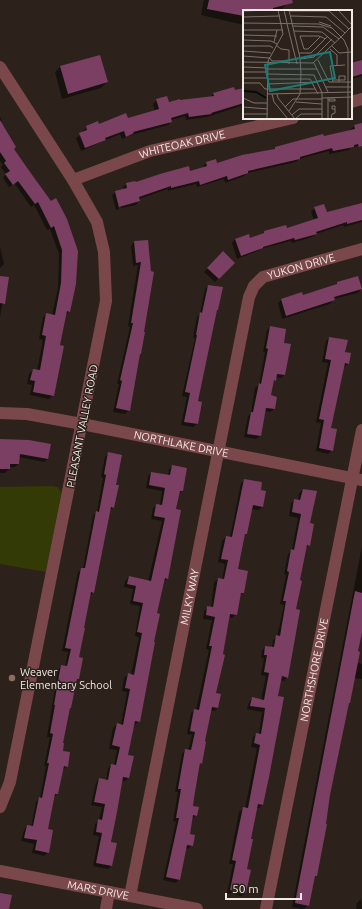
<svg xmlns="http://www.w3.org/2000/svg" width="362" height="909" font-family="Ubuntu,sans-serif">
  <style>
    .green { fill: #333a05 }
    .shadow { fill: #0007 }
    .building { fill: #7a3f62 }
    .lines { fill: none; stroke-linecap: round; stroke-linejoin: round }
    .minor { stroke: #7a484b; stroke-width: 12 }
    .education-dot { fill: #8d6e63; stroke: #2c221b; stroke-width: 1.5 }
    .labels { text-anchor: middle; stroke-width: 3; stroke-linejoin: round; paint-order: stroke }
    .street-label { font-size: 11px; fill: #f1eae5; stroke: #2c221b }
    .poi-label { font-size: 11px; fill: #f1eae5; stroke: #2c221b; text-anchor: start }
    .inset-river { fill: none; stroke: #020c0e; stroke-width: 2 }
    .inset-road { fill: none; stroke: #7b726c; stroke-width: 1 }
    .view { fill: #1a7c74; fill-opacity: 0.15; stroke: #1a7c74; stroke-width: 2 }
    .inset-edge { fill: none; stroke: #f1eae5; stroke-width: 2 }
  </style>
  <rect width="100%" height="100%" fill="#2c221b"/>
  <path class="green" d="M52,486L58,487L61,492V495L46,572L0,564V487Z"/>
  <path class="shadow" d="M204,0H286L287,4L280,11H244V25L201,15Z
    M362,61V76L351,79V64Z
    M60,67L107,82L101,88L62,99L55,72Z
    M244,89V109H242L241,106L207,117L186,120L185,116L171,120V122L168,125L131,135L122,139L120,134L81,151L76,138L84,133L83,131L87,127L127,119L155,111L153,104L157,100L168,103L210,98L213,94Z
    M0,117L2,121L0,123L13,149L51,202L66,219L69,311L66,315L59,346L53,395L49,399L30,395L32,385L27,384L29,374L33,370L37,371L43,340L39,339L43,317L46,314L52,315L58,288L59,254L50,229L47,230L34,205L31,207L15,184L9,187L3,178L6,174L1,167L3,165L0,161Z
    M354,126L362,128V145L351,148L349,150L329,154V151L299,159L296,162L247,173L244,176L225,183L224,179L197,187L196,184L168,191V189L139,199V201L136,205L121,208L117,193H115L124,190L123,187L127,184H135L189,172L204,168L203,166L207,163L216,164L274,150L276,148L351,131V129Z
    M115,193L119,209L116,210L112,195Z
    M362,204V222L344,227L343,225L316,234L312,237L292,243L291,241L260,249L258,251L237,259L232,243L235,239H249L261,235L264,232L286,229L314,220L311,212L315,208L327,214Z
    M147,241L129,410L125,414L113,412L119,384H117L130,327L128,326L138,265L133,266L131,246L134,242Z
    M0,247L4,264L0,268Z
    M223,253L232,264L215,282L204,272Z
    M0,277L7,278L0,317Z
    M337,283L361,289L358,293L333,299L330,304L282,319L278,303L281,300L302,293V296L334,286Z
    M208,286L218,310L215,312L196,402L201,403L197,424L193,427L181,425L187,397L182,396L195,338H193L197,317L200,314L205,289Z
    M270,327L283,343L284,375L281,378L275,377L272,382L270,396L276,397L274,409L270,412L265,411L260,436L256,439L244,437L248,416L251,413L255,388L259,385L265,352H263L267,330Z
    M329,338L344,353L348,363L345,367L343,366L330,428L332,450L328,454L316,451L321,423L316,422L328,363L322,362L326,341Z
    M0,440L48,459L44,462L19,457L18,464L15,467H9V469L5,473H0Z
    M109,453L115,486L114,507L109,511L93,593L89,596L78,658V679L76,681L70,708L68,710L62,743V752L67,766L63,770L57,794L54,798L47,830L48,852L44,856L32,853L34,844L21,841L24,830L27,826L31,827L36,802L40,798L46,766H44L50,737H47L58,670L61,666L65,667L68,652L62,651L78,572L83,569L93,516L97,512L103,478L101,477L105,457Z
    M173,466L182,491L178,495L167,578L164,582L156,614L139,721L135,725L134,724L127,756L128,778L125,781H122L110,843L111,866L108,869L93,866L99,836L93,835L95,824L99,820L102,807L91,805L96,783L99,779L106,781L108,768L111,765H114L117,750L109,749L113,728L117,724L121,725L127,692L122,691L124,678L128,674L131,675L139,637L135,636L140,606L130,604L133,589L124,587L125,581L129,577L148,582L162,521L151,519L153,508L156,505H160L162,491L146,488L148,476L151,473L168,476L169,469Z
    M245,480L260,491L262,507L259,510L251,509L246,534L244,536L237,570L243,593L239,596L236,614L232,618L229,617L215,694L218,708L214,711L210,710L192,806L196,815L192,819L188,835L192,845L188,849L186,848L179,879L176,883L163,880L176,822L173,821L178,792H175L182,754L185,750L188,751L192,735L187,734L191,713L194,710H196L209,650L206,649L212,620L203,619L204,611L208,607L211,608L214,582L218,579L222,580L225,564L218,562L222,541L226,537L230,538L241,483Z
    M303,490L309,524V545L305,549L295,610L287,677L284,681L280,680L262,805L259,808H256L250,839L246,870L245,893L242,896L227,893L233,864H229L239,812L243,809H245L257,748L251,747L253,737L256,734H259L261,720L262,712L247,709L249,702L252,698L261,700L266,676L261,675L264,658H261L262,651L265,647L272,648L273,640L277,637L284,605L280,604L286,575L284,574L288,554L292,550L298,518L289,516L291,503L295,500L298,501L299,493Z
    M362,546V629L356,662L362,664V679L354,678L349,703L347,705L329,795L316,876L313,878L308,906L303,909L292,907Z
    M361,899L362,909H356L357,903Z"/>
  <path class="building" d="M209,0H292L293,3L273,8V11H244V16L207,9Z
    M100,55L108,82L68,94L60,66Z
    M362,60V74L352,77L351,63Z
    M234,87L235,90L244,88V103L211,113L212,114L189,117L188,113L171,118L172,122L133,132L134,133L126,137L124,131L105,138L106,140L85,148L79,133L87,130L86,126L98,121L99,124L126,113L128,118L159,109L156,99L167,96L169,102L180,99V100L214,96L213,93Z
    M0,120L16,147L14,149L30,172L51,201L56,198L67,219L78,251L76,284L70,312L67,311L60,345L64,346L54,396L33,392L35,381L30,380L33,369L40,370L46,336L42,335L46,313L55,315L61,283L62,250L54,226L51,228L38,202L35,204L18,181L13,185L5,174L10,171L4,163L6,161L0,152Z
    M362,123V146L359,147L358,144L354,145V147L333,151L332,148L300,157V159L248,171V173L228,180L227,176L200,185L199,181L171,188V186L139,197L140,201L119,207L115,191L127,188L126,183L135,181L136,182L160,174L189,166L190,171L207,166L206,162L216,159L217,163L242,155L275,149V147L323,134L324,136L355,129L354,125Z
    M362,203V220L347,224V222L316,232L317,234L295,240L294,238L263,247V248L241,256L235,239L249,234L250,238L264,233V231L286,225L287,228L318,218L314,207L324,204L327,212Z
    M148,240L151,271L154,272L144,332H145L141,354H140L130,411L116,408L122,381L120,380L133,323H131L141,262L136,263L134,241Z
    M223,251L235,263L219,279L207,268Z
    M0,276L9,277L5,304L0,303Z
    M358,276L362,289L334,297L335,300L286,316L281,299L302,292L303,295L337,284V282Z
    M208,285L223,287L218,310H217L198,401L202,402L198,424L184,422L190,393L185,392L197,335H196L200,312L202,313Z
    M270,326L286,329L284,343L291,344L285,375L277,374L276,381L274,380L271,395L277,397L275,409L266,408L261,436L247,434L251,412H253L259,383L261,384L268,349L266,348Z
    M329,337L348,340L345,352L351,353L349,364L345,363L331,428L337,429L333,451L319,448L324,420L319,419L331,360L325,359Z
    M0,439L29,440L51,444L48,459L20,454L19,464H10V469H0Z
    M108,452L122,455L116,485H119L114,508L111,507L94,593L91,592L84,628H85L79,657L83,658L79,679H77L71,708H70L63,743H64L63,751L70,752L68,767L64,766L58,794H55L48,829L53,830L49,853L35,850L37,840L24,838L27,825L33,826L39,797L42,798L49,763H47L53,734L50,733L55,705H54L59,675L61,665L67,666L71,649L65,648L81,568H85L96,511L99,512L106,475L104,474Z
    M172,465L187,468L183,491H180L176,509L181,510L168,579L165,578L157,613L160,614L154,642H155L140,722L135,721L128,755L134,756L129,778L123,777L117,812L111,842L117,843L112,866L96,863L102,833L96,832L98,819L102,820L105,804L94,802L99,778L108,780L111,764L116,765L120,747L112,745L117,723L123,725L130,689L125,688L128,673L134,675L142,633L137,632L143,603L133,601L136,586L127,584L129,576L151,581L165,518L154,516L156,504L162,505L165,488L149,485L151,472L170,475Z
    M244,479L262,482L261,490L266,491L263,507L253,505L247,534H245L238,569L248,571L244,593H241L237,615L230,614L223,654L225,655L216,693L221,694L218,708L212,707L205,741L206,742L202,764L200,763L194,798L193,806L199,807L197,816L193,815L190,834L195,835L193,846L187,845L180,880L166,877L179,818H176L181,789H178L185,749L191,750L195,732L190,731L194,709L199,710L212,646H209L215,617L206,615L207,606L213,607L218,578L224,579L228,560L221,559L226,536L232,537Z
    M303,489L317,491L310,523L314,524L310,546L307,545L300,580L302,581L296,609L300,610L288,678L282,676L278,696L284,697L269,777L263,805L258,804L251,839H253L247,869L251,870L246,893L230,890L236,861L232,860L243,807L248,808L260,745L254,743L256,733L261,734L264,716L265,708L250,706L252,697L264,700L269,673L264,672L267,655H264L265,646L274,647L276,635L280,636L286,601H283L289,572L287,571L291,549L294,550L301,514L292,512L294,499L300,500Z
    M355,591L362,593V633L358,651L360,652L350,703H349L330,795L326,824H327L317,876H315L309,906L295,903Z
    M0,893L12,895L9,909H0Z"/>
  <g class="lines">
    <g class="minor">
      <path d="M0,67L73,180L97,222L104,252L106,301L10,782L0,807"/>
      <path d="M351,102L362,99"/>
      <path id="s1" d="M73,180L150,151L293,118"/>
      <path id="s2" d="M0,413L27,414L82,424L362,480"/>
      <path id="s3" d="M0,871L197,909"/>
      <path id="s4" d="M130,896L249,297L254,286L263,277L362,249"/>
      <path d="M106,909L109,892"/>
      <path id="s5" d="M266,909L362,430"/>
    </g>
  </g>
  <circle class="education-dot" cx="12" cy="678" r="4"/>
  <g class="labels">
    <g class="street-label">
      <text dy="4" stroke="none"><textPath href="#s1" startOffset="115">WHITEOAK DRIVE</textPath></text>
      <text dy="4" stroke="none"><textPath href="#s4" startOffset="675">YUKON DRIVE</textPath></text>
      <text transform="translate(82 426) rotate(-79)" y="4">PLEASANT VALLEY ROAD</text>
      <text dy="4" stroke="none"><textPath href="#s2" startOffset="184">NORTHLAKE DRIVE</textPath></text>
      <text dy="4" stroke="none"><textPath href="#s4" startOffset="305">MILKY WAY</textPath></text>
      <text dy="4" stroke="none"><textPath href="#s5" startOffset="244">NORTHSHORE DRIVE</textPath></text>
      <text dy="4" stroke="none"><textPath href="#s3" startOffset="100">MARS DRIVE</textPath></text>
    </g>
    <g class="poi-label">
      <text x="20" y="676">Weaver<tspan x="20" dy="13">Elementary School</tspan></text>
    </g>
  </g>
  <g transform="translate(243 10)">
    <rect width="109" height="109" fill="#2c221b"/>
    <path class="inset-river" d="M0,81L13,82L23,88"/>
    <path class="inset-road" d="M41,0L44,13M95,0L109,15M0,1L30,0M46,1H86L106,19M48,6L83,7L102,23M0,7L37,6M76,12L88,16M0,13L76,14L89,18L101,30L105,39V109M44,14L54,54M50,16L80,17L96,29M0,20H40M51,21L79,22L92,33M0,25L34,26M77,27L65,39H61L57,26H76L78,27H79L82,29M97,28L109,16M0,30L28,31L34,34M31,32L34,20M33,35L38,39L46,40V54M0,36H27L30,38M89,36L96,43L109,42M87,39L94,45V55M0,41L28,43M56,43H68L85,26M0,46L26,48M26,47L29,51H44L45,53M58,49L71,47L89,29M75,50L86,72H109M0,52L70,53L97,28M71,53L85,82M0,57L25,58M25,59H74M0,62H25M25,64L71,65L79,83V109M0,68H25M25,69H67L75,84M90,70H102V66H96V72M90,72L87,56L102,55M0,73H17L22,79H72M25,74L75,72M83,77H109M25,84L109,82M29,84L31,92L45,109M34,84L35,88L52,109M85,87V109M0,88L11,93H24M79,88L109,87M86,89H92V91H86ZM53,92L79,94M0,97L25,99M42,97L50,89H79M46,101L57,84L58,64L57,48L46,0M0,104H25M49,105L56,99H79M24,109L25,51L40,24L35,0M52,109L58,104H79M88,109L89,104L92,103V96H89V99H92"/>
    <path class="view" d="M87,42L92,68L27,81L22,55Z"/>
    <rect width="109" height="109" class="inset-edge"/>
  </g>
  <path d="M226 893v6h75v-6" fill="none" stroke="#f1eae5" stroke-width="2"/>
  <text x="232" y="893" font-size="12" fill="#f1eae5" stroke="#2c221b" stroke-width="3" paint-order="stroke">50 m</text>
</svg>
